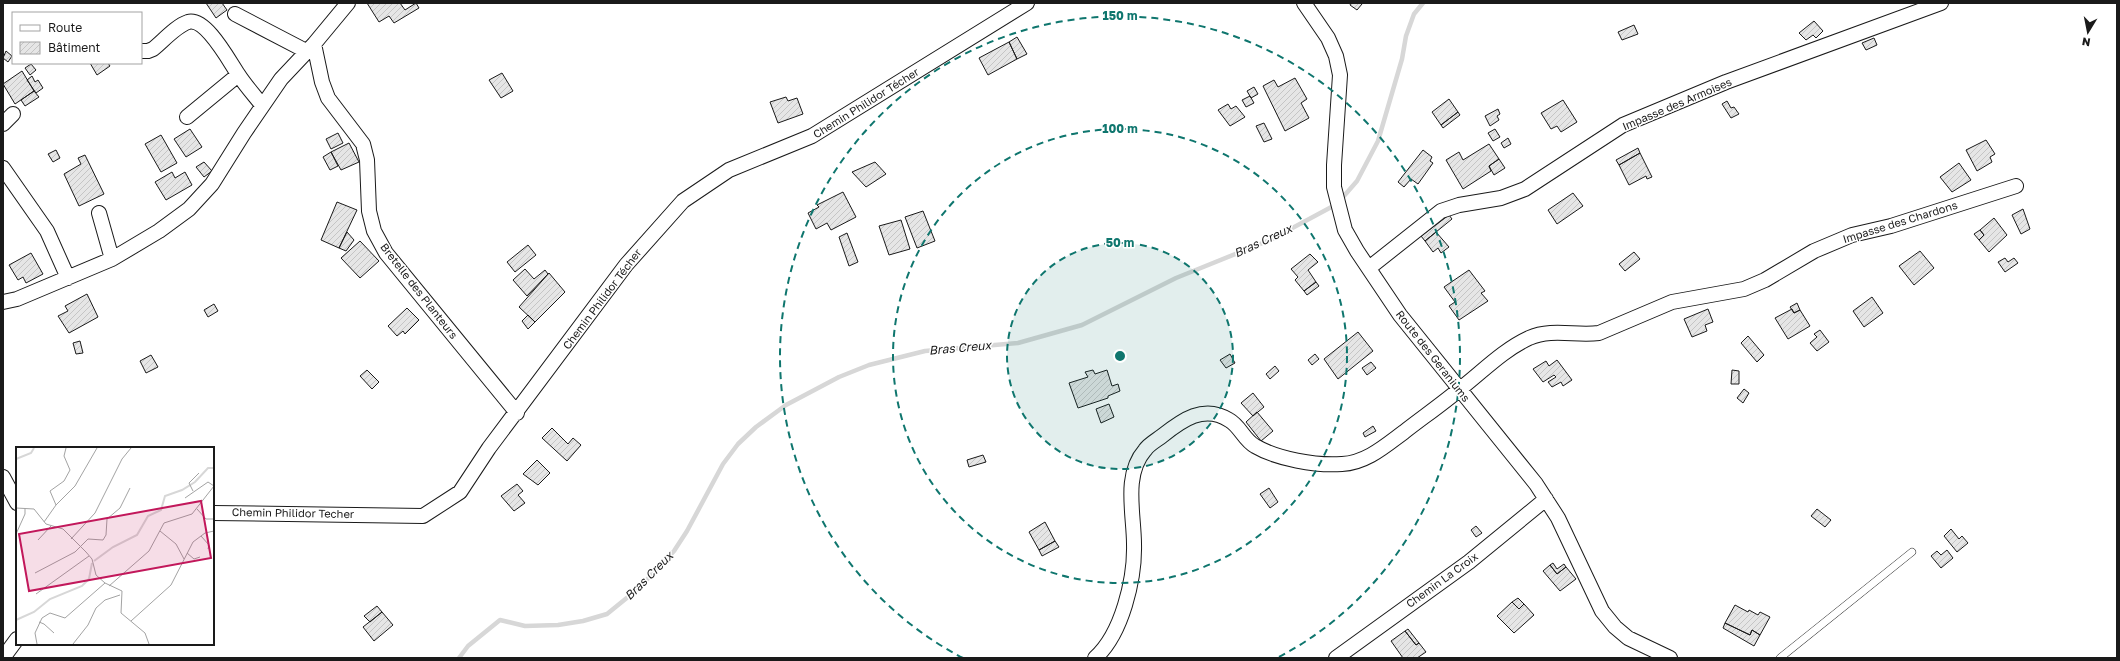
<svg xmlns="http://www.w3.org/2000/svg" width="2120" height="661" font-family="'Golos Text',sans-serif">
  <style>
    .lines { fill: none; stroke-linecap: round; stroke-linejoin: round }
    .stream { stroke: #d7d7d7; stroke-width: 4.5 }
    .building { fill: url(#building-hatch); stroke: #1a1a1a }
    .service-casing { stroke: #1a1a1a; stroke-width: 8 }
    .minor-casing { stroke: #1a1a1a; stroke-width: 16 }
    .service { stroke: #fff; stroke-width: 7 }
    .minor { stroke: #fff; stroke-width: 14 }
    .ring { fill: none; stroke: #0f766e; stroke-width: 2; stroke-dasharray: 7 5 }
    .labels { text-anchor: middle; stroke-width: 3; stroke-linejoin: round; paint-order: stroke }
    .street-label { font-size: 11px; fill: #1a1a1a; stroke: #fff }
    .water-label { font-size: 12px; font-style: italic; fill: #1a1a1a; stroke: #fff }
    .inset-river { fill: none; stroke: #d7d7d7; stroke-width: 2 }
    .inset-road { fill: none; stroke: #a3a3a3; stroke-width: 1 }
    .view { fill: #c2185b; fill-opacity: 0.15; stroke: #c2185b; stroke-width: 2 }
    .inset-edge { fill: none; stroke: #1a1a1a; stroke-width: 2 }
    .centre { fill: #0f766e; stroke: #fff; stroke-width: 2 }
    .ring-label { font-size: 12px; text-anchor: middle; font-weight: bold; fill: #0f766e; stroke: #fff; stroke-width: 3; stroke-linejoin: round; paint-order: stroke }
  </style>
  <defs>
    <pattern id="building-hatch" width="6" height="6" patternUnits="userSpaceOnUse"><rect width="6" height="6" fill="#e6e6e6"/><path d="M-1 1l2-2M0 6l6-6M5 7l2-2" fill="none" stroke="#c5c5c5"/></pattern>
  </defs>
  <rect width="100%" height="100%" fill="#fff"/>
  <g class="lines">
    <path class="stream" d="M459,658L468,646L500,620L525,626L558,625L583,621L607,614L639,588L674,551L687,531L723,464L738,444L756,427L786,405L839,377L869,365L925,351L1018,343L1082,325L1176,278L1270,240L1337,204L1357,181L1378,141L1402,59L1406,36L1414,14L1423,3"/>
  </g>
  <path class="building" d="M206,3H222L227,10L216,18Z
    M367,3H400L405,10L416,3L419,8L394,23L389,16L379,22Z
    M1351,3H1361L1362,4L1357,10L1350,5Z
    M1814,21L1823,31L1816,38L1813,35L1806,40L1799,33Z
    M1634,25L1638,34L1622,40L1618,32Z
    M1017,37L1027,54L1017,59L1009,42Z
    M1874,38L1877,45L1866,50L1862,43Z
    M1009,42L1017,59L988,75L979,58Z
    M6,51L12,56L8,62L3,58Z
    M90,63H108L110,66L97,75Z
    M31,64L36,70L30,75L25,68Z
    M22,71L34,91L15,104L3,84Z
    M502,73L513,91L501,98L489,80Z
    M32,76L35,82L38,80L43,88L36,93L27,80Z
    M1295,78L1307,99L1301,103L1309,118L1285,131L1263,86L1274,80L1278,87Z
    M1254,87L1258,94L1251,98L1247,91Z
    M34,91L39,97L25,106L21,100Z
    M1250,96L1254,103L1246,107L1242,100Z
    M786,97L788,101L797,98L803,114L778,123L770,102Z
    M1449,99L1458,112L1441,125L1432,112Z
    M1563,100L1577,122L1561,132L1557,126L1551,129L1541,113Z
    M1727,101L1731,108L1734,107L1739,114L1731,118L1722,104Z
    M1228,104L1231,109L1236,106L1245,117L1230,126L1218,110Z
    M1498,109L1500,114L1497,116L1499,120L1490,126L1485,116Z
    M1458,112L1460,115L1443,128L1441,125Z
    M1264,123L1272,139L1264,142L1256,126Z
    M190,129L202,147L186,157L174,139Z
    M1495,129L1500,137L1493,141L1488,133Z
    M338,133L343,143L331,149L326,139Z
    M161,135L177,163L161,172L145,144Z
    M1508,138L1511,144L1504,148L1501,143Z
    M1986,140L1995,154L1990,157L1992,162L1977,171L1966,150Z
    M349,143L359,162L341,170L331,152Z
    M1489,144L1499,159L1489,166L1491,171L1463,189L1446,160L1459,152L1463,160Z
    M1638,148L1640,153L1619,165L1616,160Z
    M56,150L60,158L53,162L48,154Z
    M1423,150L1432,157L1430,161L1433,163L1418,184L1411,179L1404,187L1398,182Z
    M331,152L338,166L330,170L323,157Z
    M1640,153L1652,177L1647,179L1646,176L1629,185L1619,165Z
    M85,155L104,194L79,206L64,174L81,164L78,158Z
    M1499,159L1505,168L1494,175L1489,166Z
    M204,162L212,171L204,177L196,167Z
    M875,162L886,174L866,187L852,172Z
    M1959,163L1971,180L1952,192L1940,177Z
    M172,172L175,178L185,172L192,185L166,200L155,182Z
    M843,192L856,217L831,230L827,223L816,229L808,213L819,207L817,205Z
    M1573,193L1583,206L1557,224L1548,210Z
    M337,202L357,210L339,248L321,240Z
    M2023,209L2030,229L2021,234L2012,215Z
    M923,211L935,241L917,248L905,217Z
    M1449,215L1452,219L1425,241L1421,236Z
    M1994,218L2007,235L1989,252L1979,240L1984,235L1980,230Z
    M901,220L910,249L889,255L879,226Z
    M1980,230L1984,235L1979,240L1974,234Z
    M347,232L354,240L346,251L339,248Z
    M1436,232L1449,247L1441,253L1438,248L1433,252L1425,241Z
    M847,233L858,262L849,266L839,237Z
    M360,241L379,261L360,278L341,258Z
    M528,245L536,255L515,272L507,262Z
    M1920,251L1934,268L1914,285L1899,266Z
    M1634,252L1640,259L1625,271L1619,264Z
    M31,253L43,274L26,283L23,277L18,280L9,265Z
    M1310,254L1318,262L1308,270L1316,282L1304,291L1295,280L1298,277L1291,269Z
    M2005,258L2008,262L2014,258L2018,263L2005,272L1998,262Z
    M525,269L534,279L545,270L548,274L527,296L513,280Z
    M1469,270L1485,291L1481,293L1488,301L1459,320L1449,306L1455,302L1444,287Z
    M549,273L565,292L535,322L519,307Z
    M1316,282L1319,286L1307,295L1304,291Z
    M87,294L98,317L69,333L58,316L68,311L65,306Z
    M1872,297L1883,313L1864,327L1853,311Z
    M1797,303L1800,310L1794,313L1790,307Z
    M214,304L218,311L208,317L204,310Z
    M407,308L419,320L405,334L403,331L397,336L388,326Z
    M1708,309L1713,322L1705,325L1707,331L1692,337L1684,319Z
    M1792,309L1794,313L1800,310L1810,326L1788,339L1775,318Z
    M528,315L535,322L528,329L522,321Z
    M1820,330L1829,342L1817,351L1810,343L1817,337L1814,334Z
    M1358,332L1373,351L1338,379L1324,359Z
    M1748,336L1764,355L1757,362L1741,343Z
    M80,341L83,353L76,354L73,343Z
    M1230,354L1235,363L1226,368L1220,360Z
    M1315,354L1319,359L1312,365L1308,360Z
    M151,355L158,367L146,373L140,361Z
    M1557,360L1572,380L1563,386L1561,382L1552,387L1548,382L1556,377L1554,375L1543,382L1533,369L1546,361L1549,366Z
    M1371,362L1376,368L1367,375L1362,368Z
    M1275,366L1279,371L1270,379L1266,374Z
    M367,370L379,382L372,389L360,376Z
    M1093,370L1095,374L1107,370L1112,386L1118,384L1120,391L1108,396V398L1078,408L1069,383L1088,377L1085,372Z
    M1732,370L1739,371V384H1731Z
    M1744,389L1749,393L1743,403L1737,398Z
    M1253,393L1264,407L1253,416L1241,403Z
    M1109,404L1114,417L1101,423L1096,409Z
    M1257,412L1273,431L1261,441L1246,422Z
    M1373,426L1376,431L1365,437L1363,433Z
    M552,428L568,444L573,438L581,445L567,461L542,438Z
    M983,455L986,462L969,467L967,460Z
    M537,460L550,473L538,485L523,474Z
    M517,484L523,491L518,495L525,503L514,511L501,496Z
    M1269,488L1278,502L1270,508L1260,494Z
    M1817,509L1831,520L1825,527L1811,516Z
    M1045,522L1055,541L1039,550L1029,532Z
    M1476,526L1482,533L1476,537L1471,530Z
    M1951,529L1959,539L1962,536L1968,543L1957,552L1944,536Z
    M1055,541L1059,547L1042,556L1039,550Z
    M1947,550L1953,558L1941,568L1931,556L1937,551L1941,555Z
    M1553,563L1557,569L1564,564L1566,567L1557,574L1550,565Z
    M1550,565L1557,574L1566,567L1576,579L1560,591L1543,571Z
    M1518,598L1524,604L1519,609L1512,602Z
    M1512,602L1519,609L1524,604L1534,615L1514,633L1497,616Z
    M1735,605L1748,612L1749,610L1758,615L1760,612L1770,617L1760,635L1752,630L1750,635L1725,623Z
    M377,606L382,612L370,622L364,616Z
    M382,612L393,625L374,641L363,627Z
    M1725,623L1750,635L1752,630L1760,635L1754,646L1723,628Z
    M1408,629L1419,643L1416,645L1405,631Z
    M1405,631L1416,645L1419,643L1426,652L1417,658H1403L1391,641Z"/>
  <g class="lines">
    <defs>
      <path id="service" d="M1780,658L1912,552"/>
      <path id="minor" d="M1304,3L1328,38L1336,56L1340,75L1334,165V187L1345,230L1357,251L1400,315L1536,484L1558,518L1602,611L1615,627L1628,638L1670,658
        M235,14L306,51
        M314,44L322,82L328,98L363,144L367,160L369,211L374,231L386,253L517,413
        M141,51H148L153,49C163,41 176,26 188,22C206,17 229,61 238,74C245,85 254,95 262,105
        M187,117L238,75
        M3,124L13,114
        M3,168L47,231L68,278
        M99,213L112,259
        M1369,268L1441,211L1459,205L1501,198L1525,189L1623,125L1726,82L1941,3
        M3,302L17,299L112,259L159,231L189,209L212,184L244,133L281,79L314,44L348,3
        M3,477L17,503
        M213,513L423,516L460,492L489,448L626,265L683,201L729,170L812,136L1027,3
        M3,658L17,639
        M1095,658C1122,634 1135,579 1134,544C1134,514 1123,475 1145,450C1149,444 1157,440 1162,436C1182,420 1204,404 1229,420C1240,426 1244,440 1255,446C1277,459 1316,466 1342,464C1366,463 1385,446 1404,432C1422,418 1442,404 1460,389C1482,372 1503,350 1529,338C1552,328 1575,336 1599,333L1672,302L1744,289L1765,280L1814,251L1852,235L1891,226L2016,186
        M1336,658L1469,562L1546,499"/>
    </defs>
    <use href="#service" class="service-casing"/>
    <use href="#minor" class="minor-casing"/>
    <use href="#service" class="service"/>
    <use href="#minor" class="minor"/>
  </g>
  <circle cx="1120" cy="356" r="113" fill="#0f766e" fill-opacity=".12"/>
  <g class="ring">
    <circle cx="1120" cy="356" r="113"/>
    <circle cx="1120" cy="356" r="227"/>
    <path d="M963 658A340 340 0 1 1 1277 658"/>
  </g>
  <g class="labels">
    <g class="street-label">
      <text transform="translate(866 103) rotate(-32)" y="4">Chemin Philidor Técher</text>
      <text transform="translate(1677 104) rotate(-23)" y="4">Impasse des Armoises</text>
      <text transform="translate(1900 222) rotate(-17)" y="4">Impasse des Chardons</text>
      <text transform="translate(419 291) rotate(52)" y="4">Bretelle des Planteurs</text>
      <text transform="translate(602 299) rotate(-53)" y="4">Chemin Philidor Técher</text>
      <text transform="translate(1433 356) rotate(52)" y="4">Route des Geraniums</text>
      <text transform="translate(293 513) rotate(1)" y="4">Chemin Philidor Techer</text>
      <text transform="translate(1442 580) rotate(-36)" y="4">Chemin La Croix</text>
    </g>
    <g class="water-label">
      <text transform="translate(1263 241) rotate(-25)" y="4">Bras Creux</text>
      <text transform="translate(960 348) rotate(-5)" y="4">Bras Creux</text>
      <text transform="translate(649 576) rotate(-45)" y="4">Bras Creux</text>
    </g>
  </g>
  <g transform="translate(16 447)">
    <rect width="198" height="198" fill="#fff"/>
    <path class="inset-river" d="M0,12L15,6L18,1M78,114L97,100L121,88L132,69L145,63L149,49L166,43L179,35L192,21H198M0,173L18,165L34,152L66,139L73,132L76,116"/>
    <path class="inset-road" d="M177,44L173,36L183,26M169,51L192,35L198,39M40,58L59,39L81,1M0,61L18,62L30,77L47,82L70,105L76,112L80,128L89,136L106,144L105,166L129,186L133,197M181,62L190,72H198M28,75L40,58L34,44L48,34L54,23L48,9L50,1M144,84L160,97L168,112M0,87L9,67V61M185,89L193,98L192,102M55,92L79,66L106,12L115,1M22,93L35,79M171,106L178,112L184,110M19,126L59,105L72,92L87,93L90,88L91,72L104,61L114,41M93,139L133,104L148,76L176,67L198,39M20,147L73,109M115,174L155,138L177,95L189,86L198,84M23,175L28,177L38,186M21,197L19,186L26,171L34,166L49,171L89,136M57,197L72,178L80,161L89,153L104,148"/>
    <path class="view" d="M185,54L195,111L13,144L3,87Z"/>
    <rect width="198" height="198" class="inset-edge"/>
  </g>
  <circle cx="1120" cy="356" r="6" class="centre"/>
  <g class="ring-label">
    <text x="1120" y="20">150 m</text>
    <text x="1120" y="133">100 m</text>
    <text x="1120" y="247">50 m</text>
  </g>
  <rect width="2120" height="661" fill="none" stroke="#1a1a1a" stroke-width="8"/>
  <rect x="12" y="12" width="130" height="52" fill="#ffffff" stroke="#a3a3a3"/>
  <rect x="20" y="25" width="20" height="6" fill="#ffffff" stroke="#a3a3a3"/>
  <text x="48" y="32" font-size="12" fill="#1a1a1a">Route</text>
  <rect x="20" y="42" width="20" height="12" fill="url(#building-hatch)" stroke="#a3a3a3"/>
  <text x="48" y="52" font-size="12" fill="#1a1a1a">Bâtiment</text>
  <g transform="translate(2088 32) rotate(190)" stroke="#ffffff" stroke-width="3" paint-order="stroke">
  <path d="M0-3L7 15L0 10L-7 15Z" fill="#1a1a1a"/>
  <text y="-6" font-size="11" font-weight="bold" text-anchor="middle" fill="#1a1a1a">N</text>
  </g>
</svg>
